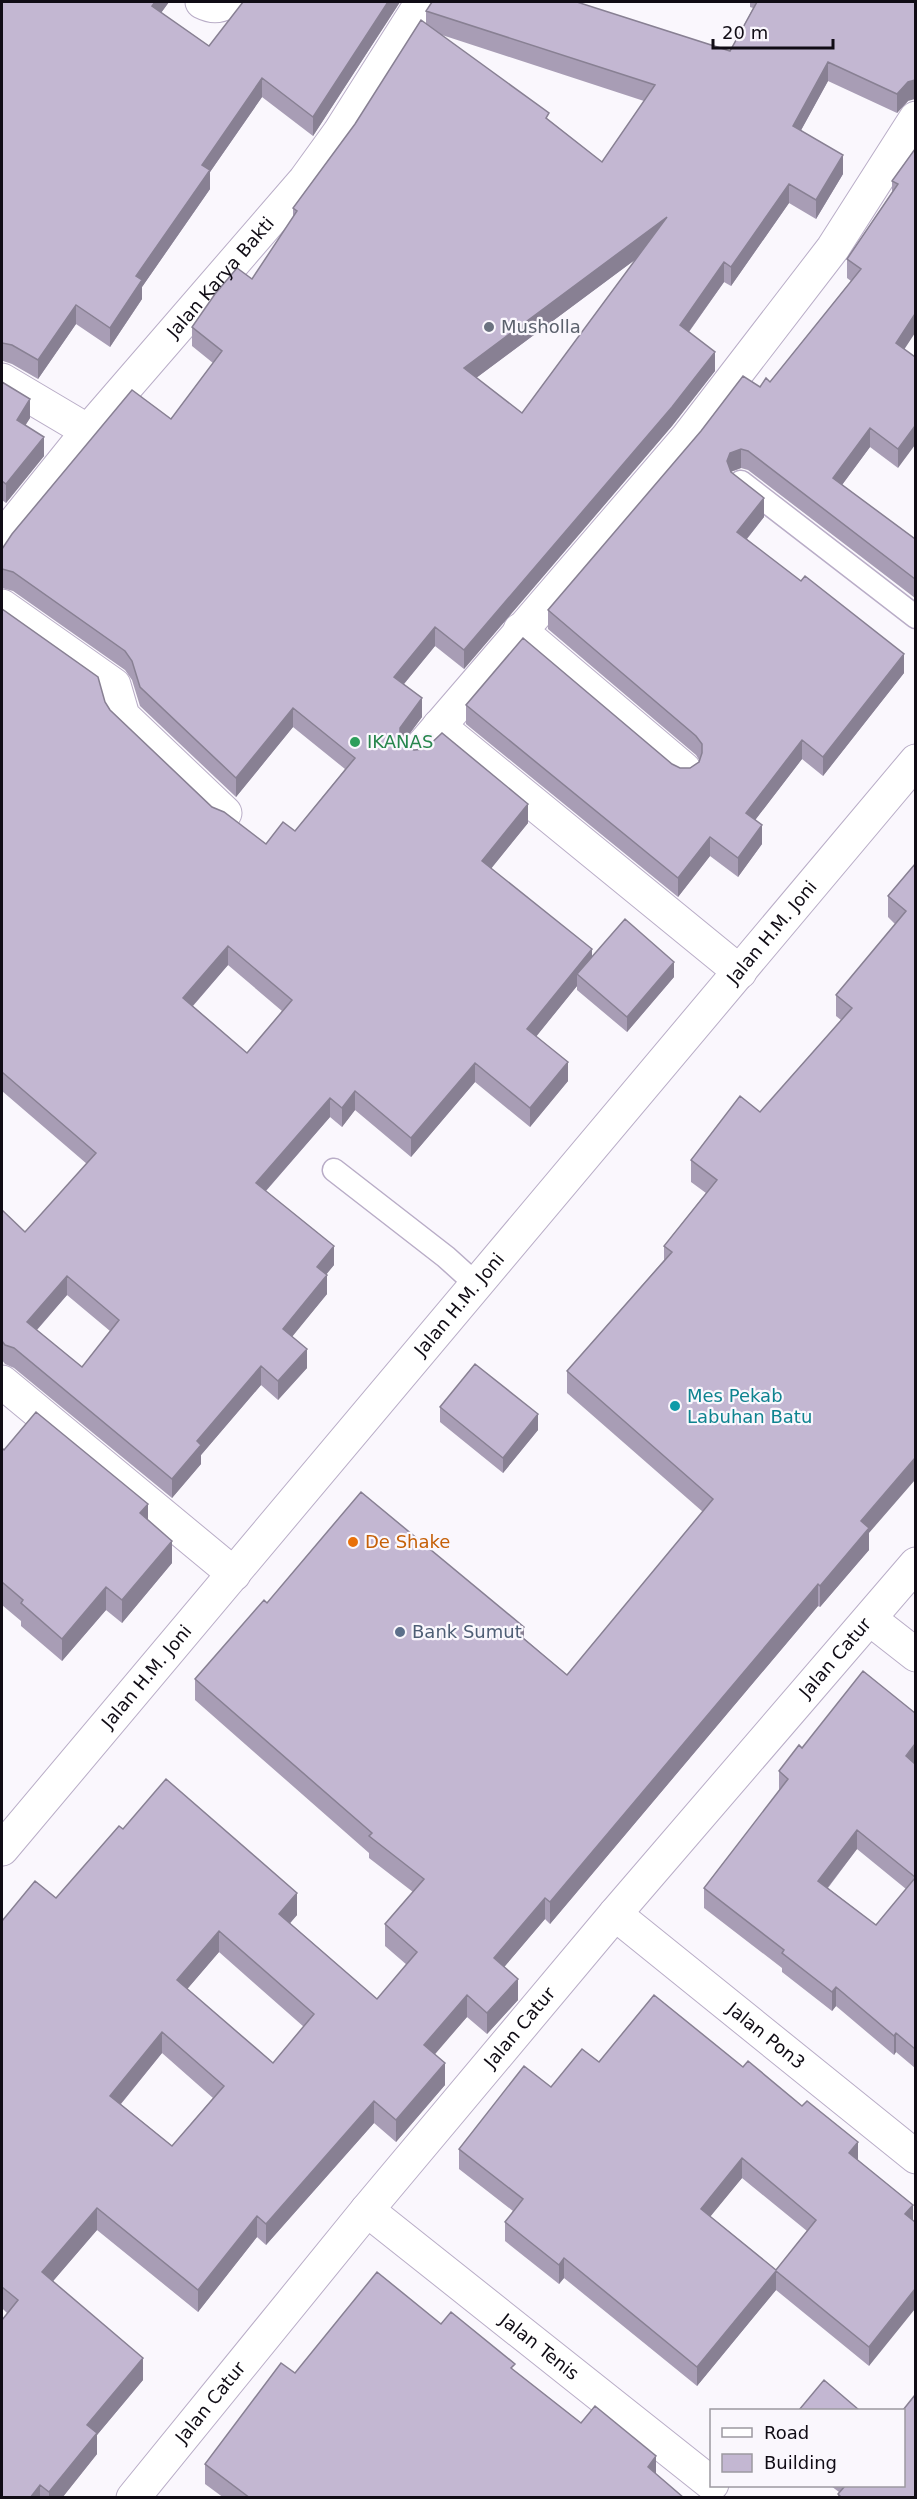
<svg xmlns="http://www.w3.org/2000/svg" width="917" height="2499" font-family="'DejaVu Sans',sans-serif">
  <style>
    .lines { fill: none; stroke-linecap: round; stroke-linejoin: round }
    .lane-casing { stroke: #b9adc7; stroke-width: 25 }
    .street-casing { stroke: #b9adc7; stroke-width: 35 }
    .secondary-casing { stroke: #b9adc7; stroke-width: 35 }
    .lane { stroke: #fff; stroke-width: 22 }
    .street { stroke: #fff; stroke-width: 33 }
    .secondary { stroke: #fff; stroke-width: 33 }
    .wall { fill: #a89db5; fill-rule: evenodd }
    .shaded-wall { fill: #888093 }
    .building { fill: #c3b7d2; stroke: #888093; stroke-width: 1.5; fill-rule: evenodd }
    .worship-dot { fill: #6b7280; stroke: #faf7fd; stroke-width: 2 }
    .leisure-dot { fill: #2e9e5b; stroke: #faf7fd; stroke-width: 2 }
    .culture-dot { fill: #0f9aa8; stroke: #faf7fd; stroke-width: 2 }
    .food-dot { fill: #e8710a; stroke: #faf7fd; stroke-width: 2 }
    .service-dot { fill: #5c6f8a; stroke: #faf7fd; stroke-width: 2 }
    .labels { text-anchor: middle; stroke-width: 4.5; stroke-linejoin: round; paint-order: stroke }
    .street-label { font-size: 18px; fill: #100c15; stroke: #faf7fd }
    .worship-label { font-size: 18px; fill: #5b616d; stroke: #faf7fd; text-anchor: start }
    .leisure-label { font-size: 18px; fill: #27864d; stroke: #faf7fd; text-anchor: start }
    .culture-label { font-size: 18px; fill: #0d838f; stroke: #faf7fd; text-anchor: start }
    .food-label { font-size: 18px; fill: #c56008; stroke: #faf7fd; text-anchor: start }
    .service-label { font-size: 18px; fill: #4e5e75; stroke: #faf7fd; text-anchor: start }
  </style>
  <rect width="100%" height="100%" fill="#faf7fd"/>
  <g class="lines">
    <defs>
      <path id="lane" d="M741,482L916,617
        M334,1170L446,1257L477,1285"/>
      <g id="street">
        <path d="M202,2C212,7 218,7 228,2"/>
        <path d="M2,380L88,431"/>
        <path id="s1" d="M2,538L88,431L305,180L339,133L422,2"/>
        <path d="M2,606L114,685L123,716L225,813"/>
        <path d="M520,630L684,769"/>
        <path d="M439,726L740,972"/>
        <path d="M418,751L687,438L833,248L916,118"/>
        <path d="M2,1382L234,1574"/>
        <path d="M870,1619L916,1655"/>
        <path id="s2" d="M615,1914L916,2157"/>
        <path id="s3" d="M367,2210L712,2484"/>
        <path id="s4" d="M133,2498L367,2210L615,1914L916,1564"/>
      </g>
      <g id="secondary">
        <path id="s5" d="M2,1849L916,761"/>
      </g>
    </defs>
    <use href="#lane" class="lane-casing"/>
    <use href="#street" class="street-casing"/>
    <use href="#secondary" class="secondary-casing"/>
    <use href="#lane" class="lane"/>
    <use href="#street" class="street"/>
    <use href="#secondary" class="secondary"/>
  </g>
  <path class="wall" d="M2,2H169L161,13L209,46L243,2H400L313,136L262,97L210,172V189L142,287V299L110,347L76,324L38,379L12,364L3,361Z
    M750,2H915L908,101L897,113L828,81L801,130L843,174L816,219L789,203L731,286L724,282L689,332L715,371L672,426L464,669L435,646L404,684L422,717L403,742L405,746L528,823L491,868L592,958L674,977L627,1032L577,990V986L536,1036L568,1081L530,1127L475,1082L411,1157L355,1110L342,1127L330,1117L266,1191L334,1265L326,1274L327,1294L292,1336L307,1368L278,1400L261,1385L201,1455V1464L172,1498L14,1368L5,1364L2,1360V1210L25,1232L87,1164L2,1091V609L105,702L110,710L212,807L266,844L295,831L345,769L293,727L236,797L140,706L132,680L125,670L13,591L2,588V549L171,419L213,363L192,346V327L252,279L293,218V208L355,124L426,23V11L730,51L753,8L750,7ZM442,35L644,101L602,162ZM636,259L522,413L476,378ZM228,965L282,1011L247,1053L193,1006ZM67,1295L110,1331L82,1367L37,1330Z
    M915,149L898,468L870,447L842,485L915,539V598L748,470L741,468L731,472L764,517L747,539L904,673L823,776L802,759L755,820L762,844L738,877L710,856L678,897L466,724V705L672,764L680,768H690L699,762V760L696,755L548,629V610L760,387L770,382L851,281L847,278V259L892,192V181Z
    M2,382L30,418L25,425L44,456L6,503L2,500Z
    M915,864L869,1533V1550L820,1607L818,1606L550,1924L545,1919L504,1967L518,2000L487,2034L467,2017L434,2054L445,2085L396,2142L374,2123L266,2245L257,2237L198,2312L97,2230L53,2281L143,2380L97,2435V2454L62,2498H2L7,2313L2,2308V1921L56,1898L123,1829L297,1915L290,1923L377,1999L407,1965L385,1946V1924L413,1892L369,1858V1853L195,1700V1679L267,1603L524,1638L567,1675L703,1512L567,1393V1371L664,1260V1246L706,1193L691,1182V1160L760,1112L841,1020L836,1016V995L895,924L888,917V896ZM219,1952L304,2027L273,2063L187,1989ZM162,2053L213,2098L172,2146L121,2104Z
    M440,1407L538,1430L503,1473L440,1422Z
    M2,1448L4,1450L148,1520L172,1563L122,1623L106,1610L62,1661L21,1626V1621L2,1605Z
    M802,1748L915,1764V2068L896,2052L894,2055L836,2006L832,2011L782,1972V1968L704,1908V1888L779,1791V1771ZM857,1849L906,1889L876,1925L828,1888Z
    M599,2062L858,2160L913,2205L869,2366L776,2290L697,2386L564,2278L559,2284L505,2241V2222L513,2211L459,2169V2149L551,2087ZM742,2178L807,2231L776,2270L710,2216Z
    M441,2324L515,2371L581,2423L656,2474L684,2498H224L205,2484V2464L295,2373Z
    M831,2486H903L915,2498H838V2494L839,2492Z"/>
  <path class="shaded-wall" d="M155,2H169L152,25V6Z
    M388,2H400L313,136V117Z
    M828,62V81L793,145V126Z
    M262,78V97L210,172V189L142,287V299L110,347V328L136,276L202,165Z
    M915,80V99L908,101L897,113V94L908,82Z
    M843,155V174L816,219V200Z
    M789,184V203L731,286V267Z
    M667,217V236L464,387V368Z
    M724,262V282L680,344V325Z
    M76,305V324L38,379V360Z
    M915,314V333L896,362V343Z
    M3,342V361L2,362V343Z
    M715,352V371L672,426L464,669V650Z
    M30,399V418L17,439V420Z
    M915,426V445L898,468V449Z
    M870,428V447L833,497V478Z
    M44,437V456L6,503V484Z
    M741,449V468L730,472L727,461L730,453Z
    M764,498V517L737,551V532Z
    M3,568V587L2,588V569Z
    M435,627V646L394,696V677Z
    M904,654V673L823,776V757Z
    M422,698V717L400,747V728Z
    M293,708V727L236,797V778Z
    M802,740V759L746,832V813Z
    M528,804V823L482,880V861Z
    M762,825V844L738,877V858Z
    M710,837V856L678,897V878Z
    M228,946V965L183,1017V998Z
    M592,949V968L577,974V986L527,1048V1029Z
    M674,962V977L627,1032V1017Z
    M568,1062V1081L530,1127V1108Z
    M475,1063V1082L411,1157V1138Z
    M355,1091V1110L342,1127V1108Z
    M330,1098V1117L256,1202V1183Z
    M334,1246V1265L317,1286V1267Z
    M327,1275V1294L283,1348V1329Z
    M67,1276V1295L27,1341V1322Z
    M307,1349V1368L278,1400V1381Z
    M261,1366V1385L201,1455V1464L172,1498V1479L197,1441Z
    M538,1414V1430L503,1473V1458Z
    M915,1458V1480L869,1533V1550L820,1607V1586L861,1521Z
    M148,1504V1527L140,1513Z
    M172,1541V1563L122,1623V1600Z
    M818,1584V1606L550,1924V1902Z
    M106,1587V1610L62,1661V1639Z
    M524,1627V1649L518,1634Z
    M915,1744V1763L906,1775V1756Z
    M857,1830V1849L818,1900V1881Z
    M297,1893V1915L279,1936V1914Z
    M545,1898V1919L494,1979V1958Z
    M219,1931V1952L177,2001V1980Z
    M518,1979V2000L487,2034V2013Z
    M836,1987V2006L832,2011V1992Z
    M467,1995V2017L424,2067V2045Z
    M162,2032V2053L110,2117V2096Z
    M896,2033V2052L894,2055V2036Z
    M445,2063V2085L396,2142V2120Z
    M374,2101V2123L266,2245V2224Z
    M858,2142V2162L849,2153Z
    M742,2158V2178L701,2228V2209Z
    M913,2205V2224L905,2214Z
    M97,2208V2230L42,2294V2272Z
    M257,2216V2237L198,2312V2290Z
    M564,2258V2278L559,2284V2265Z
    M776,2271V2290L697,2386V2367Z
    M915,2289V2309L869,2366V2347Z
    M143,2358V2380L97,2435V2454L62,2498H49V2492L87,2425Z
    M656,2456V2476L648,2467Z
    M40,2485V2498H30Z"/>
  <path class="building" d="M2,2H155L152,6L209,46L243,2H388L313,117L262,78L202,165L210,170L136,276L142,280L110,328L76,305L38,360L12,345L2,343Z
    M432,2H577L730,51L757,2H915V80L908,82L897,94L828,62L793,126L843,155L816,200L789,184L731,267L724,262L680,325L715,352L672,407L464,650L435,627L394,677L422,698L400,728V738L405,746L414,750L425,749L442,733L528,804L482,861L592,949L527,1029L568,1062L530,1108L475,1063L411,1138L355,1091L342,1108L330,1098L256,1183L334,1246L317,1267L327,1275L283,1329L307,1349L278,1381L261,1366L197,1441L201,1445L172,1479L14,1348L5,1345L2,1341V1210L25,1232L96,1153L2,1072V609L98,677L105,702L110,710L212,807L224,812L266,844L283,822L295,831L355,758L293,708L236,778L140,687L132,661L125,651L13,572L2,569V549L12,534L132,390L171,419L222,351L192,327L215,294L237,268L252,279L297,211L293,208L355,124L421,20L549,113L546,118L602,162L655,85L426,11ZM667,217L522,413L464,368ZM228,946L292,1000L247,1053L183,998ZM67,1276L119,1320L82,1367L27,1322Z
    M915,149V314L896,343L915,357V426L898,449L870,428L833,478L915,539V579L748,451L741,449L730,453L727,461L731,472L764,498L737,532L801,581L805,576L904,654L823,757L802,740L746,813L762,825L738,858L710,837L678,878L466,705L523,638L672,764L680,768H690L699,762L702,753V744L696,736L548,610L701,431L743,376L760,387L766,378L770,382L861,269L847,259L898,184L892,181Z
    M2,382L30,399L17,420L44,437L6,484L2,481Z
    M915,864V1458L861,1521L869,1528L820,1586L818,1584L550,1902L545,1898L494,1958L518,1979L487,2013L467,1995L424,2045L445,2063L396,2120L374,2101L266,2224L257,2216L198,2290L97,2208L42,2272L143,2358L87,2425L97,2433L49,2492L40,2485L30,2498H2V2320L18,2300L2,2287V1921L35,1881L56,1898L119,1826L123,1829L166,1779L297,1893L279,1914L377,1999L417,1952L385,1924L424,1879L369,1836L372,1833L195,1679L264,1600L267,1603L361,1492L524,1627L518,1634L567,1675L713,1499L567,1371L672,1252L664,1246L717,1180L691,1160L740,1096L760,1112L852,1008L836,995L906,911L888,896ZM219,1931L314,2014L273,2063L177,1980ZM162,2032L224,2086L172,2146L110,2096Z
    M625,919L674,962L627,1017L577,974Z
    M475,1364L538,1414L503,1458L440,1407Z
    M36,1412L148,1504L140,1513L172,1541L122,1600L106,1587L62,1639L21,1603L23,1600L2,1582V1448L4,1450Z
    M863,1671L915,1713V1744L906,1756L915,1764V1877L857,1830L818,1881L876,1925L915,1878V2049L896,2033L894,2036L836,1987L832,1992L782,1953L784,1950L704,1888L788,1779L779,1771L799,1745L802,1748Z
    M654,1995L743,2067L748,2061L802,2106L807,2101L858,2142L849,2153L913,2205L905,2214L915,2222V2289L869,2347L776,2271L697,2367L564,2258L559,2265L505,2222L523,2199L459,2149L524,2066L551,2087L582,2049L599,2062ZM742,2158L816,2220L776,2270L701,2209Z
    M377,2272L441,2324L451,2312L515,2364L511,2368L581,2423L595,2406L656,2456L648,2467L684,2498H250L205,2464L281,2363L295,2373Z
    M824,2380L859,2410H799Z
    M915,2395V2498H842L838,2494L845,2486H903V2410Z"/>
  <circle class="worship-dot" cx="489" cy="327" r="6"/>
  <circle class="leisure-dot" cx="355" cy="742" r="6"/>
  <circle class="culture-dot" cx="675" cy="1406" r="6"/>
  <circle class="food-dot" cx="353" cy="1542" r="6"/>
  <circle class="service-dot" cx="400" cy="1632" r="6"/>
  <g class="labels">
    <g class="street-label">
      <text dy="6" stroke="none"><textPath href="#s1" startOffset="340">Jalan Karya Bakti</textPath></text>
      <text dy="6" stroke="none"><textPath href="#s5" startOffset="1197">Jalan H.M. Joni</textPath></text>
      <text dy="6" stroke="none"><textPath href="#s5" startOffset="711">Jalan H.M. Joni</textPath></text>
      <text dy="6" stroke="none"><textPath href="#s4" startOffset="1095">Jalan Catur</textPath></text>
      <text dy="6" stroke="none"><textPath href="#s5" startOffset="225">Jalan H.M. Joni</textPath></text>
      <text dy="6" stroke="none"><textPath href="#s4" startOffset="609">Jalan Catur</textPath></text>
      <text dy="6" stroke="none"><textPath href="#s2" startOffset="194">Jalan Pon3</textPath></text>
      <text dy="6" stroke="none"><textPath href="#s3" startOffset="220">Jalan Tenis</textPath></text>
      <text dy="6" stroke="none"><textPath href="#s4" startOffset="123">Jalan Catur</textPath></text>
    </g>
    <g class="worship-label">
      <text x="501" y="333">Musholla</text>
    </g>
    <g class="leisure-label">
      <text x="367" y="748">IKANAS</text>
    </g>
    <g class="culture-label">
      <text x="687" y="1402">Mes Pekab<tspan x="687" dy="21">Labuhan Batu</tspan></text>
    </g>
    <g class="food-label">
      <text x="365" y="1548">De Shake</text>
    </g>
    <g class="service-label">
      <text x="412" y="1638">Bank Sumut</text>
    </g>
  </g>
  <rect width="917" height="2499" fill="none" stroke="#100c15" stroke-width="6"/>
  <rect x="710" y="2409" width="195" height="78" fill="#faf7fd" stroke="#9c99a0" stroke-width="1.5"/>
  <rect x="722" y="2428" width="30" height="9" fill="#ffffff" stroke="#9c99a0" stroke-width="1.5"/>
  <text x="764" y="2439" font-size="18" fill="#100c15">Road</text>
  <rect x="722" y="2454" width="30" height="18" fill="#c3b7d2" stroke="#9c99a0" stroke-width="1.5"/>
  <text x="764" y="2469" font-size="18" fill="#100c15">Building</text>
  <path d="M713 39v9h120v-9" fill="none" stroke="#100c15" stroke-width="3"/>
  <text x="722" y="39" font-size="18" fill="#100c15" stroke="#faf7fd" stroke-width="4.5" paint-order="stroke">20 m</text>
</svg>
